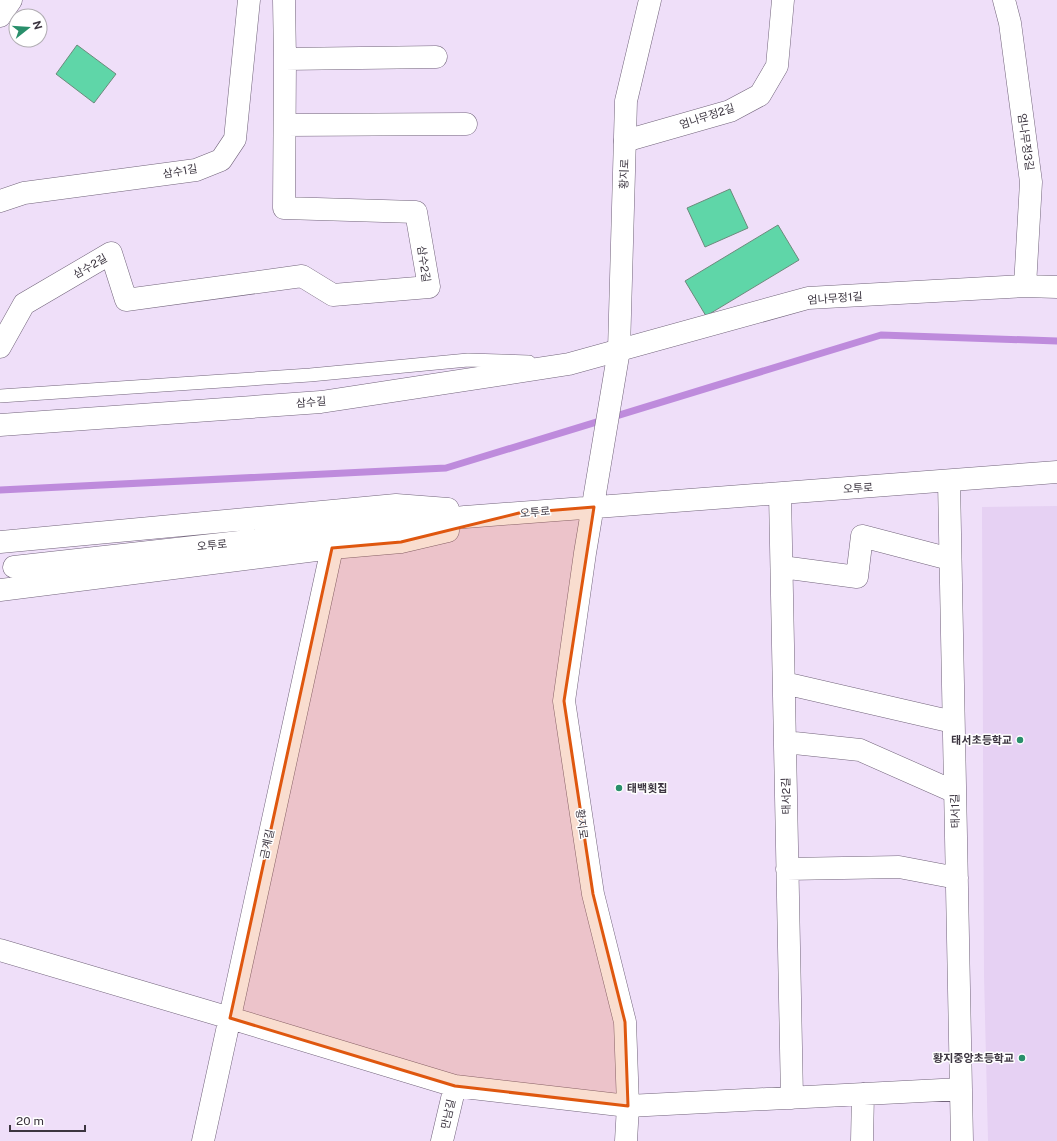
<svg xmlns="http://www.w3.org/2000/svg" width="1057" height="1141" font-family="'Public Sans','Noto Sans KR',sans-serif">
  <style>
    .built { fill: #e6d1f3 }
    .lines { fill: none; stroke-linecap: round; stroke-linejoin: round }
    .stream { stroke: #be8bdc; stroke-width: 7 }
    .building { fill: #5fd6a8; stroke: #6c8a7c }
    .service-casing { stroke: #72647b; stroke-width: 14 }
    .minor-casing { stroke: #72647b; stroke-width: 23 }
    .tertiary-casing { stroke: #72647b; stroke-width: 23 }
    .service { stroke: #fff; stroke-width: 13 }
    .minor { stroke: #fff; stroke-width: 22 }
    .tertiary { stroke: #fff; stroke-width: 22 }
    .marked { fill: #df570f; fill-opacity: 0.2; stroke: #df570f; stroke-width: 3; stroke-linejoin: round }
    .poi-dot { fill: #298f6b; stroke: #fff; stroke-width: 1.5 }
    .labels { text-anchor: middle; stroke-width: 3; stroke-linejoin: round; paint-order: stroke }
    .street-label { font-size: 11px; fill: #3c3540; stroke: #fff }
    .poi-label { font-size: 11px; font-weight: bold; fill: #3c3540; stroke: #fff; text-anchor: end }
  </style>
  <rect width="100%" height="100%" fill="#efdff9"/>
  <path class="built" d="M1057,506V1141H988L984,975L982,507Z"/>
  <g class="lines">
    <path class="stream" d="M0,490L446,468L881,335L1057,341"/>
  </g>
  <path class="building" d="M77,45L116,74L94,103L56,74Z
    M730,189L748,228L705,247L687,208Z
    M778,225L799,260L706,316L685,281Z"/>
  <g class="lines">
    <defs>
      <path id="service" d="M0,396L310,375L468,360L529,362"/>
      <path id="minor" d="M284,0L285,59
        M1004,0L1010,23L1031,182L1025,286
        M0,16L11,0
        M285,125L466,124
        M625,141L730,111L760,95L777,66L783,0
        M0,201L24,193L196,170L221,160L235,139L249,0
        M0,347L24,304L111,253L126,300L302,276L333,295L429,287L416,212L284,208L285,59L436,57
        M0,425L321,402L569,364L808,298L1025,286L1057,287
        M949,482L962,1141
        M780,494L792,1098
        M782,567L857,577L862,536L950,559
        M784,683L953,722
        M785,742L860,750L955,792
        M787,869L899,867L957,878
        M0,950L230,1018L455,1086L628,1106L961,1089
        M203,1141L332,548
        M442,1141L455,1086
        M862,1141L863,1094"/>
      <path id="tertiary" d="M0,542L396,505L448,509
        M14,567L465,517L1057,472
        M0,590L332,548L401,542L448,531
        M626,1141L628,1106L625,1022L593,894L564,701L585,553L619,350L626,101L650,0"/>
    </defs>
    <use href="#service" class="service-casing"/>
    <use href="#minor" class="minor-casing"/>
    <use href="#tertiary" class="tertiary-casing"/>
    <use href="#service" class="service"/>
    <use href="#minor" class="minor"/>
    <use href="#tertiary" class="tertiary"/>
  </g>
  <path class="marked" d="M594,507L564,701L593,894L625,1022L628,1106L455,1086L230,1018L332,548L401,542L519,513Z"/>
  <g class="poi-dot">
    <circle cx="1020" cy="740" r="4"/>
    <circle cx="619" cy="788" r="4"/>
    <circle cx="1022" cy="1058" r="4"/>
  </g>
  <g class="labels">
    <g class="street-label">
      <text transform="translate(707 116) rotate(-18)" y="4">엄나무정2길</text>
      <text transform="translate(1026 142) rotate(82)" y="4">엄나무정3길</text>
      <text transform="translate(180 171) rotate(-10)" y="4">삼수1길</text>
      <text transform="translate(624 174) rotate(-88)" y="4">황지로</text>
      <text transform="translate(424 264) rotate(82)" y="4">삼수2길</text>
      <text transform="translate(90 266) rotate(-30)" y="4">삼수2길</text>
      <text transform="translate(835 298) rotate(-4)" y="4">엄나무정1길</text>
      <text transform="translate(311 402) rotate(-5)" y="4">삼수길</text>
      <text transform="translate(858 488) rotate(-4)" y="4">오투로</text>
      <text transform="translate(535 512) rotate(-5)" y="4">오투로</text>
      <text transform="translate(212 545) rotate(-6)" y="4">오투로</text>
      <text transform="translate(786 796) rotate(-91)" y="4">태서2길</text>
      <text transform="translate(955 811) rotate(-91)" y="4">태서1길</text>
      <text transform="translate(582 824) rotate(82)" y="4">황지로</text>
      <text transform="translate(267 844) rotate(-78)" y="4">금계길</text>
      <text transform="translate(448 1114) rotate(-77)" y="4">만남길</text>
    </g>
    <g class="poi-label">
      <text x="1012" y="744">태서초등학교</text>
      <text x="627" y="792" text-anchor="start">태백횟집</text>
      <text x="1014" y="1062">황지중앙초등학교</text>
    </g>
  </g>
  <g transform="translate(28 28) rotate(73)"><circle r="19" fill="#ffffff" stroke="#b1aeb3"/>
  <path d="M0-3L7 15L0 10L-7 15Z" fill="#298f6b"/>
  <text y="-6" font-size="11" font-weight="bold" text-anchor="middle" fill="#3c3540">N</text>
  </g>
  <path d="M10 1125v6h75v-6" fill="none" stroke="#3c3540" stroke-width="2"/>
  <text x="16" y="1125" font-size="12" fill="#3c3540" stroke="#ffffff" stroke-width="3" paint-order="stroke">20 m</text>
</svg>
